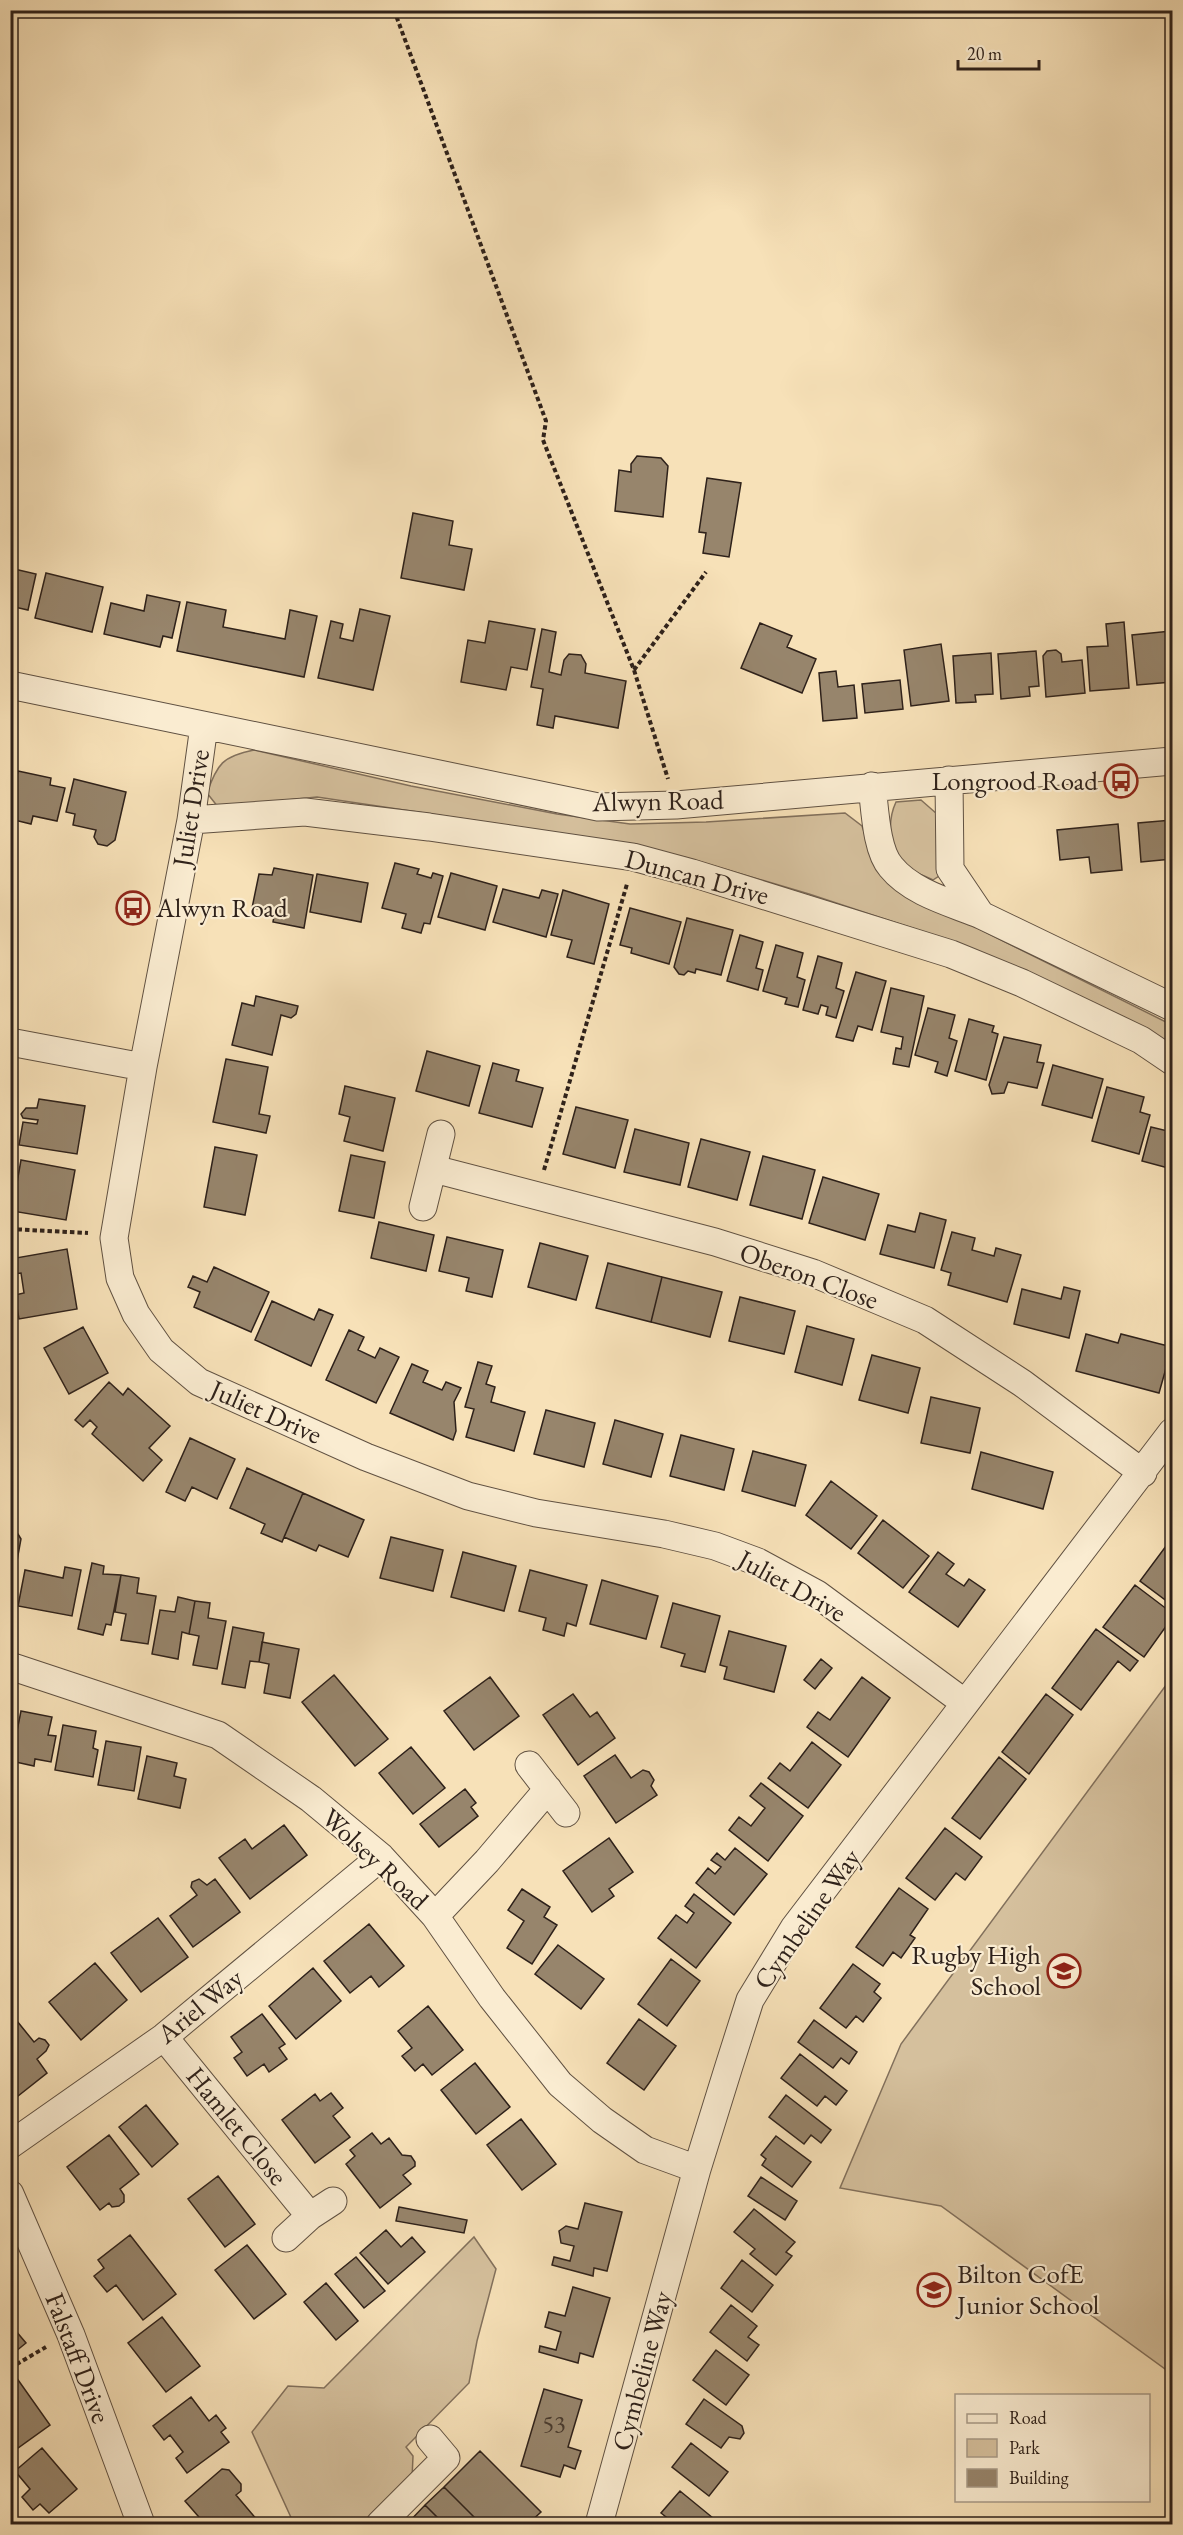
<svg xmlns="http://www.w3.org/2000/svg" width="1183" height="2535" font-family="'EB Garamond',serif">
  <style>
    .green { fill: #d5c09d; stroke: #82705c; stroke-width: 1.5 }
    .building { fill: #97856c; stroke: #2e211a; stroke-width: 1.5 }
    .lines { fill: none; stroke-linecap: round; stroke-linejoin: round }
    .minor-casing { stroke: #605142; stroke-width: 29 }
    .path { stroke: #2e211a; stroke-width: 4; stroke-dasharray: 4.5 3; stroke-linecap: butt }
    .minor { stroke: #faecd1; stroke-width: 27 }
    .labels { text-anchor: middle; stroke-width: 4.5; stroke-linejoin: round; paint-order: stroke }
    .number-label { font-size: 24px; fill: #483a2e }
    .poi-label { font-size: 27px; fill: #2e211a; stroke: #faecd1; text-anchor: end }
    .street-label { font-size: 27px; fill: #2e211a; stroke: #faecd1 }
  </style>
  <rect width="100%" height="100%" fill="#f7e1b8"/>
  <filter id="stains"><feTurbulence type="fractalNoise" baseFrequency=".00333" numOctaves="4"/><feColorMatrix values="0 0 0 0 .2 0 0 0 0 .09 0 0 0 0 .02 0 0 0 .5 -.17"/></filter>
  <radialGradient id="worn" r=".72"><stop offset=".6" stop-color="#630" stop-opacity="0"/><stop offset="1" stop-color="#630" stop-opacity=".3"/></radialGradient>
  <path class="green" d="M254,750L411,786L557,814L630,824L706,822L845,813L862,826L869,846L907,893L1172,1025V1046L933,935L809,894L684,857L519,827L317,797L218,807L207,793C217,764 223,756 254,750Z
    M921,800L937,814L942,874L933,880C925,876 915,873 907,867C888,853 887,821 896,802Z
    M1172,1677V2374L941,2206L840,2188L901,2044Z
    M474,2237L496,2269L477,2341L469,2383L406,2447L413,2456L412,2479L368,2524H294L252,2432L288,2386L324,2388Z"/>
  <path class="building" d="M637,456L661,458L668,466L663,517L615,511L619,470L631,472V464Z
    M707,478L741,483L729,557L703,553L706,533L699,532Z
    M413,513L453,521L449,545L472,549L464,590L401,578Z
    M10,568L36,574L28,610L10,606Z
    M46,573L103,587L92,632L35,618Z
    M147,595L180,602L172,638L163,636L160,647L104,634L111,603L144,611Z
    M187,602L226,610L223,627L285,639L290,610L317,616L304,677L177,651Z
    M360,609L390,616L373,690L318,678L331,621L343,624L340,638L353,641Z
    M489,621L535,629L527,670L511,667L506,690L461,682L468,640L485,643Z
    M1124,622L1129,688L1090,691L1087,647L1108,646L1106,624Z
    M760,623L792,636L787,647L816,659L802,693L741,668Z
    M542,629L556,632L549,672L561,675L564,660L569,654L581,655L586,664L585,673L626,681L618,728L555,716L553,728L537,725L543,689L531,687Z
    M1171,631L1172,682L1137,685L1132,635Z
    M941,644L949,701L911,706L904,650Z
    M1056,650L1061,654L1062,662L1082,660L1085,693L1046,697L1043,656L1047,651Z
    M1036,651L1039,686L1029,687L1030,696L1001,699L998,654Z
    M991,653L993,694L975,695L976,702L956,703L953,656Z
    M836,671L838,687L854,685L857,718L823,721L819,673Z
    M900,680L903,709L865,713L862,684Z
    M18,771L51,778L50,785L65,788L57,821L33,816L31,824L10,819V805Z
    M74,779L126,792L115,840L107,846L98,844L94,837L96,830L73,825L75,814L66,812Z
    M1172,820V859L1141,862L1138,823Z
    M1118,824L1122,870L1091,873L1089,857L1060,860L1057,830Z
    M395,863L419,869L417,874L431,878L433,873L443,876L430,924L424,923L421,933L402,928L406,914L382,908Z
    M274,868L313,875L304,928L273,922L275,911L252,908L259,874L272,875Z
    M451,873L497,886L485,930L438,917Z
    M317,874L368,883L361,922L310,912Z
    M503,889L539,898L542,890L558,894L546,937L493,922Z
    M563,890L609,904L594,964L567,957L572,940L551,935Z
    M630,908L681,922L669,964L631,953L632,948L620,945Z
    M687,918L733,930L721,975L696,969L695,973L688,971L684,975L679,974L674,967Z
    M740,935L763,942L756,968L763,970L758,990L727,981Z
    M776,945L803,953L797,977L805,980L798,1007L785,1004L787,998L763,991Z
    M818,956L842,963L836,988L844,991L836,1018L826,1015L828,1007L821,1005L818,1014L803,1010Z
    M856,972L886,981L872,1030L858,1026L853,1041L836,1037Z
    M891,988L924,996L909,1067L893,1064L896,1048L901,1049L903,1037L881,1032Z
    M256,996L298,1006L296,1014L291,1018L281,1015L272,1055L232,1045L242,1003L254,1006Z
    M928,1008L955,1015L949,1038L957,1041L947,1076L935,1072L938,1062L915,1055Z
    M969,1019L994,1026L992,1032L998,1034L986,1080L955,1071Z
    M1004,1037L1041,1045L1037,1062L1044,1063L1037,1088L1008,1082L1004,1093L992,1094L989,1085Z
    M427,1051L480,1066L469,1106L416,1091Z
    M226,1059L268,1067L259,1114L270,1116L266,1133L213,1122Z
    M493,1063L519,1070L516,1081L543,1088L532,1127L479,1113Z
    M1053,1065L1103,1079L1092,1118L1042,1105Z
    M345,1086L395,1098L383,1151L344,1141L350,1117L339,1114Z
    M1107,1087L1144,1097L1140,1112L1150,1115L1139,1154L1092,1141Z
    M39,1099L85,1106L77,1154L19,1145L23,1122L37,1124L38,1120L23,1118L21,1114L26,1108H37Z
    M576,1107L628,1120L615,1168L563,1154Z
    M1151,1127L1172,1132V1169L1142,1161Z
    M635,1129L689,1143L680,1185L624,1172Z
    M701,1139L750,1152L737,1200L688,1187Z
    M215,1147L257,1155L245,1215L204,1207Z
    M351,1155L385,1162L374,1218L339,1211Z
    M763,1156L815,1170L802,1219L750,1205Z
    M21,1160L75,1170L66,1220L12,1211Z
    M823,1177L879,1194L865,1240L809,1223Z
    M920,1213L946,1220L934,1268L880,1254L888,1225L915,1232Z
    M379,1222L434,1235L426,1271L371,1258Z
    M952,1232L975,1238L972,1250L994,1256L996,1248L1021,1255L1007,1302L948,1285L951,1273L941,1270Z
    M447,1237L503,1250L492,1297L466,1291L469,1278L439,1271Z
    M540,1243L588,1256L576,1300L528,1287Z
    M67,1249L77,1309L19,1319L15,1295L24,1293L21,1273L13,1274L10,1259Z
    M608,1263L662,1277L651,1322L596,1308Z
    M214,1267L269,1292L251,1332L194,1307L200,1292L188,1287L193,1276L207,1282Z
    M662,1277L722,1292L710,1337L651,1322Z
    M1064,1287L1080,1291L1069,1338L1014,1324L1022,1289L1061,1299Z
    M740,1297L795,1311L784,1354L729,1341Z
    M272,1301L314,1320L319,1309L333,1315L311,1366L255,1340Z
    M807,1326L854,1339L842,1385L795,1372Z
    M83,1327L108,1373L69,1394L44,1348Z
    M349,1330L364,1337L358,1350L375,1358L380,1348L399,1357L376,1403L326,1380Z
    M1086,1334L1118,1343L1121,1334L1172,1347L1159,1393L1076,1371Z
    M872,1355L920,1368L908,1413L859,1400Z
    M478,1362L492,1366L486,1384L495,1387L491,1402L525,1412L514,1451L466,1437L474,1409L465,1407Z
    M412,1364L428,1371L423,1382L442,1390L446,1382L461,1388L454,1402L456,1431L453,1440L390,1413Z
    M109,1382L123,1395L128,1388L170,1426L149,1448L162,1460L143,1481L92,1434L97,1427L90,1420L83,1427L75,1420Z
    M931,1397L980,1408L970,1453L921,1443Z
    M546,1410L595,1423L584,1467L534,1454Z
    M615,1420L663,1434L651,1477L603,1464Z
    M681,1435L734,1449L724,1490L670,1476Z
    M190,1438L235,1459L217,1499L192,1487L185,1501L166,1492Z
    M753,1451L806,1465L795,1506L742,1491Z
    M981,1452L1053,1472L1043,1509L972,1489Z
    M247,1468L303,1493L282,1542L261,1533L265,1524L230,1508Z
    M831,1481L877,1516L851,1549L806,1515Z
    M303,1493L364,1520L348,1557L319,1545L316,1551L284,1537Z
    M883,1520L929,1556L903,1588L858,1553Z
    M10,1534H18L21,1539L10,1599Z
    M391,1537L443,1550L433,1591L380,1578Z
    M1172,1538V1605L1140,1581Z
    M463,1552L516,1566L504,1611L451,1597Z
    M938,1552L954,1564L946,1574L964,1586L969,1579L985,1590L958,1627L909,1592Z
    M92,1563L104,1566L103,1574L121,1575L111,1625L106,1624L103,1635L78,1629Z
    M65,1567L81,1570L72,1616L18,1606L25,1570L63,1578Z
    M530,1570L587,1585L576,1626L567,1623L564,1636L543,1630L546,1618L519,1611Z
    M121,1575L139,1578L137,1593L156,1596L148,1644L121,1640L126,1614L115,1612Z
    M602,1580L658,1596L646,1639L590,1624Z
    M1135,1585L1172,1613V1618L1144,1657L1103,1627Z
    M178,1597L195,1601L189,1634L182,1632L178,1659L152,1654L160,1610L175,1612Z
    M195,1601L210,1603L208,1618L226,1621L217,1669L193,1665L199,1636L189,1634Z
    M673,1603L720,1616L705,1672L681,1666L685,1654L661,1647Z
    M233,1627L264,1633L259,1662L250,1661L245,1688L222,1684Z
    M1096,1629L1138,1661L1130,1671L1118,1661L1081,1710L1052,1688Z
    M729,1631L786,1646L774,1692L724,1679L727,1667L720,1665Z
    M262,1642L299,1649L290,1698L264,1693L269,1664L259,1662Z
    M821,1659L832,1668L815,1689L804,1680Z
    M334,1675L388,1739L355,1766L302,1702Z
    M490,1677L519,1716L474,1750L444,1711Z
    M862,1677L890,1698L848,1757L807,1727L818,1712L830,1720Z
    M573,1694L590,1717L597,1712L615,1738L578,1765L543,1715Z
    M1046,1694L1073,1715L1029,1774L1002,1752Z
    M10,1703L17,1705L10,1737Z
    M21,1711L52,1717L48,1735L56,1736L51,1762L35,1759L34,1766L11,1761Z
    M63,1725L96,1731L93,1748L98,1750L93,1777L55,1770Z
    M106,1741L141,1747L134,1791L98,1785Z
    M812,1742L841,1765L808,1808L768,1778L780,1763L790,1771Z
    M411,1747L445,1788L413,1814L379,1773Z
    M615,1755L631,1778L643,1770L649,1772L654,1780L651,1786L657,1795L616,1823L584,1776Z
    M147,1756L177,1763L174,1776L186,1779L180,1808L138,1799Z
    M999,1757L1026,1779L980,1839L952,1818Z
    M761,1783L803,1816L768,1861L729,1830L739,1817L751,1826L765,1808L750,1796Z
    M465,1789L476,1803L471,1807L478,1816L439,1847L420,1824Z
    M284,1825L307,1855L250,1899L219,1858L245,1839L252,1849Z
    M945,1828L982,1857L965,1880L956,1873L935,1900L906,1878Z
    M609,1838L633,1872L609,1889L614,1896L592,1912L563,1871Z
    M735,1848L767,1874L734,1915L696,1883L708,1868L715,1874L721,1867L711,1860L717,1853L725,1860Z
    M199,1879L207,1885L215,1879L240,1912L193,1947L170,1916L197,1895L191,1887L192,1882Z
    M899,1888L928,1909L910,1935L915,1938L901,1958L893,1952L883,1966L856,1947Z
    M522,1889L550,1907L544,1917L557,1925L532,1964L507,1948L524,1921L508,1910Z
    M694,1894L731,1923L696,1968L658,1938L676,1915L687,1923L694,1913L685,1906Z
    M158,1918L188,1957L141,1992L111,1953Z
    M369,1924L404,1966L379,1987L371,1976L350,1993L324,1961Z
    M558,1945L604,1979L581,2009L535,1974Z
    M671,1959L700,1981L667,2026L638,2004Z
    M95,1963L127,2000L81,2040L49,2002Z
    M853,1964L880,1984L874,1992L881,1998L863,2022L856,2016L846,2028L820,2008Z
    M313,1968L341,2001L296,2039L269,2006Z
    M428,2006L463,2050L432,2075L423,2064L415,2071L402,2056L412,2048L398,2031Z
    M262,2014L285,2044L279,2048L287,2059L269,2072L264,2064L247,2076L234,2058L242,2052L231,2037Z
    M639,2019L676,2046L644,2090L607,2063Z
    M814,2020L857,2052L849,2064L841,2058L833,2068L798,2042Z
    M17,2021L34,2042L39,2038L45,2040L49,2045L46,2051L37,2059L47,2073L13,2100L10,2096V2026Z
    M800,2054L847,2091L836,2105L825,2096L817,2106L781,2078Z
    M475,2063L510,2107L476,2134L441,2090Z
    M331,2093L343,2108L333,2116L350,2137L315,2163L282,2120L315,2094L320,2101Z
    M786,2095L831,2130L821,2143L811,2135L804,2144L769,2117Z
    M146,2105L178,2144L152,2167L119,2127Z
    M521,2119L556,2164L522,2190L487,2145Z
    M372,2133L381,2144L389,2138L402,2155L411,2156L415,2162V2166L403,2175L411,2184L380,2208L346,2164L355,2156L350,2150Z
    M109,2135L139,2174L120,2189L124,2195V2202L119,2206L112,2207L109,2203L100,2210L67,2167Z
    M776,2136L811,2162L792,2187L762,2165L766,2159L761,2155Z
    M218,2176L255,2224L225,2247L188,2199Z
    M761,2177L797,2201L785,2220L748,2196Z
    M585,2203L622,2212L607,2271L594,2268L593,2276L552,2265L554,2257L570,2261L574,2246L561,2243L559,2231L566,2226L578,2229Z
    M399,2207L467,2220L464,2233L396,2221Z
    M754,2209L795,2242L786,2252L792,2256L776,2275L750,2254L755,2249L734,2232Z
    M386,2230L401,2247L412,2237L425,2252L388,2284L360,2253Z
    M130,2235L176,2294L143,2320L116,2285L107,2292L94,2276L104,2268L98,2260Z
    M247,2245L286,2294L254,2319L215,2270Z
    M356,2257L385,2291L364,2308L335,2274Z
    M742,2260L773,2285L752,2312L721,2288Z
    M326,2283L358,2321L336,2340L304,2302Z
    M573,2287L610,2298L593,2357L580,2353L578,2363L539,2352L540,2346L556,2350L561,2332L545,2327L549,2312L565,2316Z
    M731,2305L757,2326L748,2337L759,2345L747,2361L710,2332Z
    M162,2317L200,2366L166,2392L128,2343Z
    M10,2324L26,2343L10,2356Z
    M716,2350L749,2375L726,2405L693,2380Z
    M16,2377L50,2425L11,2453L10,2381Z
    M544,2389L582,2400L568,2447L581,2451L575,2469L564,2465L560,2477L521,2466Z
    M191,2397L209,2421L216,2415L226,2428L221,2432L229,2442L187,2473L176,2458L183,2452L170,2435L164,2440L153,2426Z
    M704,2399L742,2426L744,2433L740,2439L729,2437L721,2448L686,2424Z
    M691,2443L728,2472L709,2496L672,2467Z
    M42,2448L77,2489L49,2513L40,2504L33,2510L22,2497L30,2489L15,2471Z
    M480,2451L541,2512L528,2524H481L444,2487Z
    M222,2469L229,2470L241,2484V2491L236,2495L258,2521L254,2524H205L185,2501Z
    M444,2487L481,2524H444L425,2505Z
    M680,2491L713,2518L708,2524H675L661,2513Z
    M425,2505L444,2524H407Z
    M69,2518L74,2524H61Z"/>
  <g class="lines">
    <defs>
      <path id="minor" d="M10,685L598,807L676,805L1172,761
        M204,726L191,820L143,1067L114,1238L120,1278L136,1314L161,1350L199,1382L366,1457L468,1496L536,1513L664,1534L715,1546L758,1562L817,1594L965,1703
        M872,786C875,809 876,850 891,867C912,893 952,903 981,915L950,869L949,780
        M191,820L305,812L429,827L633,857L692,873L951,954L1022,983L1141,1040L1172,1061
        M981,915L1172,1007
        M10,1042L143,1067
        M434,1169L715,1242L813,1273L925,1320L1022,1383L1143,1473
        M423,1207L441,1134
        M10,1666L218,1735L311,1799L381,1857L435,1916L492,1998L560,2084L602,2120L645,2150L697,2169
        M529,1765L566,1813
        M435,1916L487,1861L548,1789
        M164,2037L310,2216
        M10,2145L164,2037L381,1857
        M10,2194L71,2335L141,2524
        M286,2238L310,2216L333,2201
        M380,2524L446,2458L430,2439
        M599,2524L697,2169L729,2066L750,2000L794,1928L1172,1432"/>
    </defs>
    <use href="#minor" class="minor-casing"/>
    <path class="path" d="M394,10L546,421L543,440L634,670L668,779
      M634,670L706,572
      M544,1170L627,884
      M10,1229L88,1233
      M10,2368L46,2347"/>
    <use href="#minor" class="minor"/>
  </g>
  <defs>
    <symbol id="bus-ring" viewBox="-11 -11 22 22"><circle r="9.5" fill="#faecd1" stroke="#8f2418" stroke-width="1.5"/><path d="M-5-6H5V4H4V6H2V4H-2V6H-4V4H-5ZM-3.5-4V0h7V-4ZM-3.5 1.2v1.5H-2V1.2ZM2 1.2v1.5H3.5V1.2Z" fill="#8f2418"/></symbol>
    <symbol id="school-ring" viewBox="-11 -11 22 22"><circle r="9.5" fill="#faecd1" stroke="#8f2418" stroke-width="1.5"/><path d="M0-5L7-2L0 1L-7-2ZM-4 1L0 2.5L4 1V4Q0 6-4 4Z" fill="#8f2418"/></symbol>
  </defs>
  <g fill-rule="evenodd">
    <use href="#bus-ring" x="1102" y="762" width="38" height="38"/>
    <use href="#bus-ring" x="114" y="889" width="38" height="38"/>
    <use href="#school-ring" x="1045" y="1952" width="38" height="38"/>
    <use href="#school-ring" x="915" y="2271" width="38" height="38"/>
  </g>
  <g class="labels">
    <g class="number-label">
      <text x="554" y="2432">53</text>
    </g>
    <g class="poi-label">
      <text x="1098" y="790">Longrood Road</text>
      <text x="156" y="917" text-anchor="start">Alwyn Road</text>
      <text x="1041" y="1964">Rugby High<tspan x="1041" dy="31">School</tspan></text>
      <text x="957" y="2283" text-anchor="start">Bilton CofE<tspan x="957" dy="31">Junior School</tspan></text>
    </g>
    <g class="street-label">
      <text transform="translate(658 801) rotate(-1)" y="9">Alwyn Road</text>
      <text transform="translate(191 808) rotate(-81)" y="9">Juliet Drive</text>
      <text transform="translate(697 877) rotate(15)" y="9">Duncan Drive</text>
      <text transform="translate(809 1276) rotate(20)" y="9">Oberon Close</text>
      <text transform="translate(266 1412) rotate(24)" y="9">Juliet Drive</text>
      <text transform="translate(792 1586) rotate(29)" y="9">Juliet Drive</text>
      <text transform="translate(375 1859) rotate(43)" y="9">Wolsey Road</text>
      <text transform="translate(807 1919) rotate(-55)" y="9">Cymbeline Way</text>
      <text transform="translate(200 2006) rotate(-39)" y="9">Ariel Way</text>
      <text transform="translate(237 2126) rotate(51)" y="9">Hamlet Close</text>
      <text transform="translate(78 2358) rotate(69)" y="9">Falstaff Drive</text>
      <text transform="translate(642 2371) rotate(-75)" y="9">Cymbeline Way</text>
    </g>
  </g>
  <rect width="1183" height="2535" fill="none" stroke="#f7e1b8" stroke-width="36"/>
  <rect x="12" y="12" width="1159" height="2511" fill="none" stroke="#2e211a" stroke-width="3"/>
  <rect x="18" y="18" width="1147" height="2499" fill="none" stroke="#2e211a" stroke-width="1.5"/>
  <rect x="955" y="2394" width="195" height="108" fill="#faecd1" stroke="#a89b88" stroke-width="1.5"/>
  <rect x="967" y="2414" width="30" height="9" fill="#faecd1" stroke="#a89b88" stroke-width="1.5"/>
  <text x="1009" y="2424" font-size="18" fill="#2e211a">Road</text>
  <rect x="967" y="2439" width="30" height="18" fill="#d5c09d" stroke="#a89b88" stroke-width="1.5"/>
  <text x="1009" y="2454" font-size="18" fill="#2e211a">Park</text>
  <rect x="967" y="2469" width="30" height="18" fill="#97856c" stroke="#a89b88" stroke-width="1.5"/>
  <text x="1009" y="2484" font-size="18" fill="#2e211a">Building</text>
  <path d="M958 60v9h81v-9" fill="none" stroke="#2e211a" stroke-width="3"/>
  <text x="967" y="60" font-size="18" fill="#2e211a" stroke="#faecd1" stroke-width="4.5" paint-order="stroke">20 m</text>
  <rect width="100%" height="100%" filter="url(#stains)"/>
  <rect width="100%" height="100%" fill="url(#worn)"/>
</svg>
